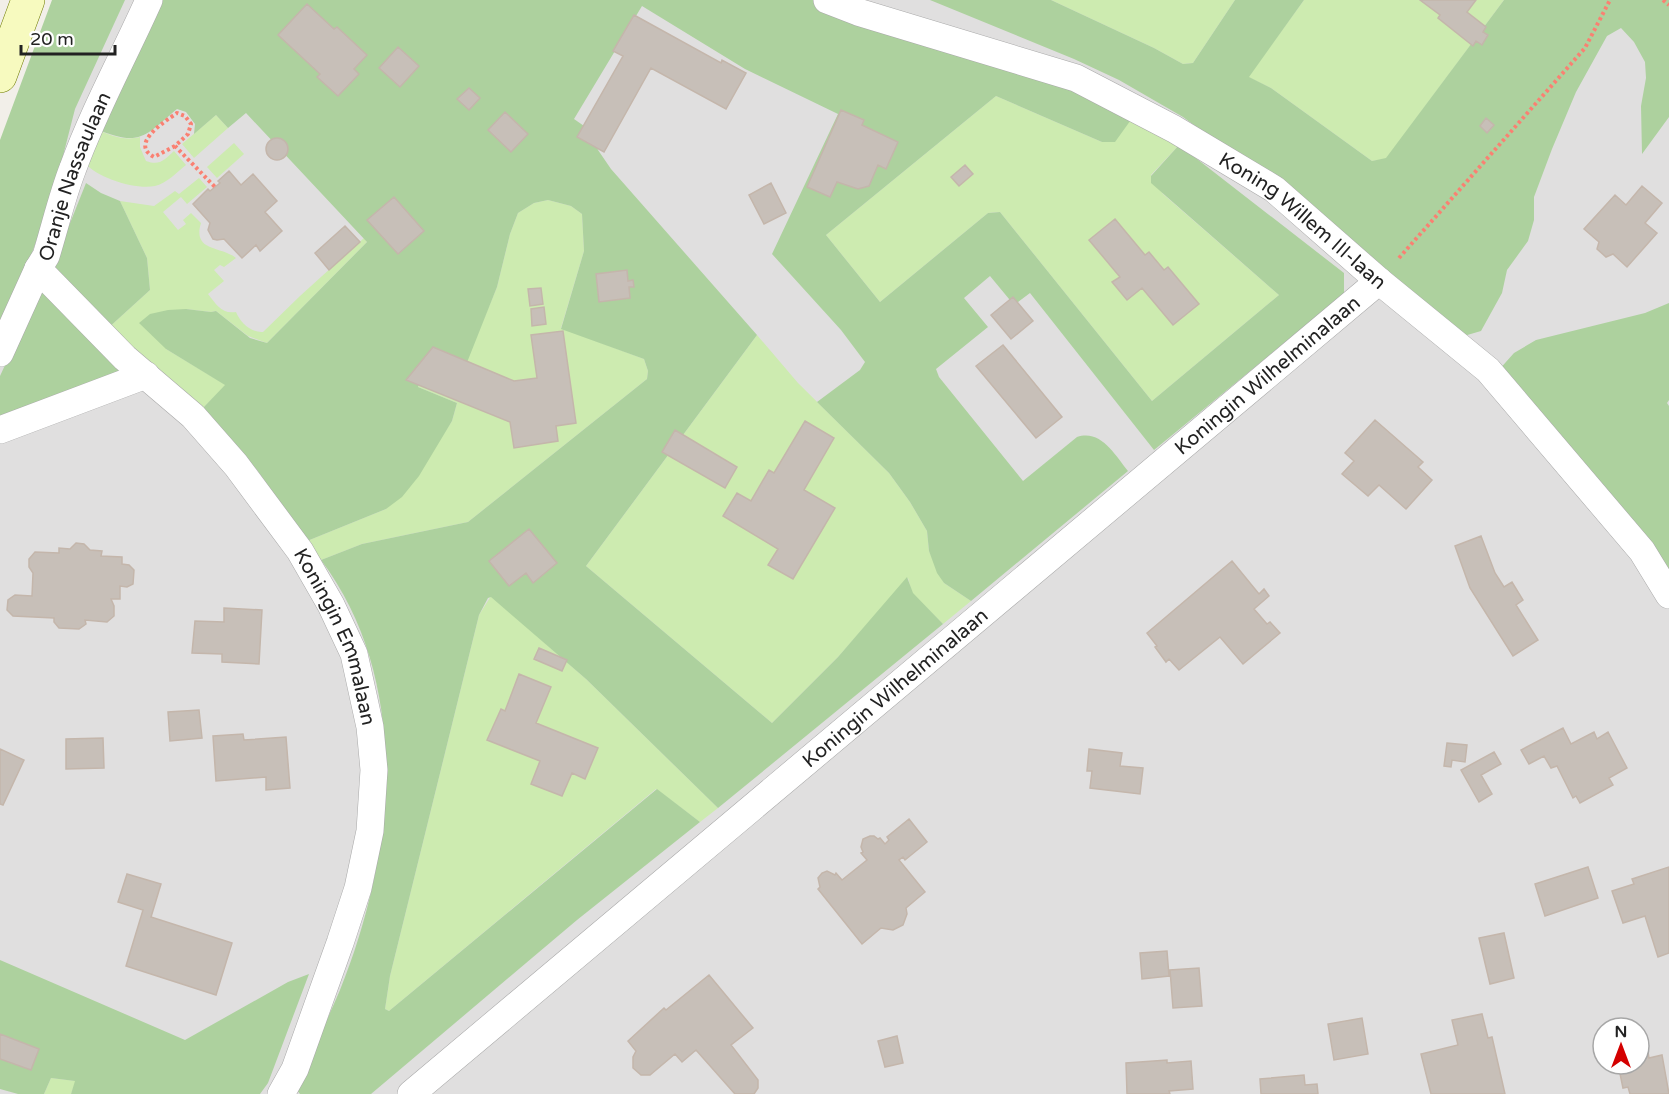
<svg xmlns="http://www.w3.org/2000/svg" width="1669" height="1094" font-family="'Varela Round',sans-serif">
  <style>
    .residential { fill: #e0dfdf; fill-rule: evenodd }
    .grass { fill: #cdebb0 }
    .forest { fill: #add19e }
    .building { fill: #c7bfb8; stroke: #c4b6ab; stroke-width: 1.5 }
    .lines { fill: none; stroke-linecap: round; stroke-linejoin: round }
    .minor-casing { stroke: #a9a9a9; stroke-width: 28 }
    .secondary-casing { stroke: #707d05; stroke-width: 34 }
    .path { stroke: #fa8072; stroke-width: 4; stroke-dasharray: 3 3; stroke-linecap: butt }
    .minor { stroke: #fff; stroke-width: 27 }
    .secondary { stroke: #f7fabf; stroke-width: 33 }
    .labels { text-anchor: middle; stroke-width: 6; stroke-linejoin: round; paint-order: stroke }
    .street-label { font-size: 20px; fill: #222; stroke: #fff }
  </style>
  <rect width="100%" height="100%" fill="#f2efe9"/>
  <path class="residential" d="M114,0H1641L1669,21V1094H0V239ZM1603,1028H1639V1064H1603Z"/>
  <path class="grass" d="M1051,0H1235L1193,63L1183,64L1154,48Z
    M1304,0H1504L1386,159L1372,161L1271,88L1248,77Z
    M996,96L1102,142L1133,117L1179,145L1151,175L1163,194L1279,295L1152,401L1000,212L988,213L880,302L826,235Z
    M216,115L228,128L194,158L182,144Z
    M96,129C112,136 124,141 140,137V147L146,161C160,166 164,160 174,151L186,165C177,172 166,184 155,186C136,190 97,178 85,163Z
    M234,143L244,154L217,178L207,167Z
    M199,178L207,187L187,204L181,197L163,212L178,230L186,224L183,220L191,213L201,223C192,252 222,246 236,258L224,267L220,265L214,270L224,281L208,294C217,305 221,314 236,312C240,322 251,333 263,332L300,296L364,238L367,242L267,343L248,336L216,311L211,312L186,309L166,349L226,385L202,409L106,330L150,290L147,258L120,201L154,206L175,191L179,194Z
    M548,200L571,206L582,214L584,251L561,328L644,359L648,371L647,379L468,522L362,544L321,560L307,541L386,509L435,447L452,421L457,403L418,387L433,349L473,345L497,287L510,234L518,213L534,203Z
    M757,335L798,383L889,473L910,502L927,531L929,551L944,583L971,601L943,624L912,593L908,578L838,657L772,723L586,566Z
    M491,596L586,679L718,808L700,822L656,789L389,1011L385,1009L390,976L479,615Z
    M51,1078L76,1081L71,1094H44Z"/>
  <path class="forest" d="M52,0H125L75,109L53,195L0,341V140Z
    M152,0H862L1133,117L1115,142H1102L996,96L826,235L880,302L988,213L1000,212L1152,401L1279,295L1151,183V176L1179,145L1344,273V298L1306,325L1154,450L1030,293L1014,305L990,276L964,298L988,327L936,369L939,377L1023,481L1077,437C1101,429 1115,455 1128,471L971,601L944,583L937,573L929,551L927,531L910,502L889,473L817,402L860,370L865,362L841,330L772,254L838,114L745,69L642,6L574,119L597,135L595,142L598,150L611,169L757,335L586,566L772,723L838,657L907,577L913,593L943,624L718,808L586,679L491,597L488,598L479,615L390,976L385,1009L389,1011L657,789L700,822L577,920L371,1094H300L296,1089C310,1056 326,1023 340,990C395,854 413,683 321,560L362,544L468,522L647,379L648,371L644,359L561,329L584,251L582,214L571,206L548,200L534,203L518,213L510,234L497,287L466,365L433,350L418,387L457,403L452,421L419,476L402,497L386,509L307,541L257,470L202,409L225,385L166,349L139,323L150,314L168,310L186,309L211,312L216,311L250,338L267,343L367,242L246,113L228,128L216,115L194,134L195,124L186,112L177,109C144,137 140,147 96,129Z
    M930,0H1051L1154,48L1183,64L1193,63L1235,0H1304L1249,77L1271,88L1372,161L1386,158L1504,0H1669V117L1642,154L1641,106L1646,78L1645,62L1634,42L1621,28L1607,36L1576,92L1552,149L1534,197V220L1528,241L1507,270L1502,293L1481,331L1457,338L1240,159L1183,117L1119,80L1074,59Z
    M86,183L101,193L120,201L147,258L150,290L106,330L51,271Z
    M44,281L129,376L0,427V376Z
    M1669,303V400L1667,403L1669,406V581L1497,372L1514,353L1536,340L1645,313Z
    M0,960L185,1040L288,982L309,974L268,1083L260,1094H71L75,1081L51,1078L44,1094H18L0,1089V1059L31,1070L39,1049L0,1034Z"/>
  <path class="building" d="M1420,0H1476L1467,12L1486,27L1483,32L1488,35L1482,45L1476,41L1473,46L1438,18L1440,15Z
    M307,4L334,29L337,27L367,55L354,69L359,74L338,96L317,77L320,74L278,35Z
    M634,15L721,63L722,60L746,73L726,109L651,68L604,152L577,137L623,56L613,51Z
    M398,47L419,66L400,87L379,68Z
    M469,88L480,98L469,110L457,99Z
    M841,110L864,120L862,125L898,142L886,169L878,165L869,186L858,189L837,182L830,197L807,187Z
    M505,112L528,134L511,152L488,130Z
    M1486,118L1494,125L1487,133L1480,126Z
    M266 149a11 11 0 1 1 22 0a11 11 0 1 1-22 0Z
    M965,165L973,174L959,186L951,177Z
    M229,171L241,185L253,174L277,201L265,212L282,231L260,251L256,245L242,258L224,239L217,240L213,239L208,230L210,223L193,204L208,189L210,191L220,183L218,181Z
    M771,183L786,213L764,224L749,195Z
    M1642,186L1662,203L1645,223L1657,233L1627,267L1613,254L1606,257L1597,249L1599,242L1584,229L1615,195L1626,205Z
    M394,197L424,231L398,254L367,220Z
    M1115,219L1145,255L1149,252L1164,270L1168,267L1199,304L1173,325L1142,288L1127,300L1112,282L1120,277L1089,240Z
    M345,226L360,242L329,270L315,253Z
    M627,270L628,281L633,280L634,287H629L630,298L599,302L596,274Z
    M541,288L543,304L530,306L528,289Z
    M1013,297L1033,321L1011,339L991,315Z
    M544,307L546,324L532,326L531,309Z
    M563,331L576,423L556,426L558,441L514,448L510,422L406,380L433,347L514,381L537,378L531,335Z
    M1003,345L1062,417L1036,438L976,366Z
    M1375,420L1423,462L1418,467L1432,480L1406,509L1379,485L1368,496L1342,474L1354,461L1345,453Z
    M805,421L834,438L804,490L835,508L793,579L768,565L778,549L723,516L737,493L751,501L769,470L774,473Z
    M675,430L737,467L725,488L662,452Z
    M529,529L557,563L533,583L526,573L509,586L489,561Z
    M1481,536L1495,573L1504,587L1512,582L1523,600L1516,605L1538,640L1513,656L1470,588L1455,546Z
    M76,543L84,544L90,550L102,551L101,556L122,557V564L129,565L134,570L133,584L127,587L120,586V599H111L114,606V616L107,622L85,620L86,624L79,629L59,628L54,622V618L13,616L7,610L8,600L15,595L32,596L33,573L29,567V559L35,552L59,553V548L70,549Z
    M1232,561L1259,594L1264,589L1269,596L1254,609L1267,624L1270,622L1280,633L1243,664L1220,637L1179,670L1169,659L1166,662L1155,647L1157,646L1147,633Z
    M224,608L262,610L259,664L222,662V654L192,653L195,621L224,622Z
    M539,648L567,660L562,671L534,659Z
    M519,674L551,687L536,723L598,748L585,779L572,773L562,796L531,784L540,761L487,740L501,709L505,711Z
    M199,710L202,738L170,741L168,712Z
    M1563,728L1571,744L1594,732L1597,739L1608,732L1627,768L1609,778L1613,785L1580,803L1576,796L1573,798L1557,766L1551,768L1544,756L1529,764L1521,750Z
    M243,734L244,740L286,737L290,788L266,790V777L216,781L213,736Z
    M103,738L104,768L66,769V739Z
    M1447,743L1467,745L1465,762L1452,760L1451,767L1444,766Z
    M0,749L24,760L3,805L0,804Z
    M1089,749L1122,753L1120,766L1143,768L1140,794L1090,788L1092,771H1087Z
    M1494,752L1501,764L1481,775L1492,794L1479,802L1461,770Z
    M909,819L927,842L905,860L903,857L899,860L925,892L906,908L907,914L903,925L893,930L881,928L862,944L818,889L820,887L818,878L822,873L827,871L835,875L836,873L842,880L867,860L861,853L863,852L861,847L863,839L870,836H874L878,839L880,838L885,844L889,840L887,837Z
    M1588,867L1598,898L1545,916L1535,884Z
    M1669,867V953L1658,957L1645,916L1623,923L1612,891L1634,884L1632,879Z
    M127,874L161,884L151,917L232,943L216,995L126,966L143,910L118,902Z
    M1504,933L1514,978L1490,984L1479,938Z
    M1167,951L1169,976L1142,979L1140,953Z
    M1199,968L1202,1006L1173,1008L1170,970Z
    M709,975L753,1028L731,1045L758,1080V1088L754,1094H735L696,1050L682,1062L675,1054L650,1075H641L633,1068V1057L636,1051L628,1041L664,1008L666,1010Z
    M1482,1014L1488,1038L1492,1037L1505,1094H1431L1421,1054L1458,1045L1452,1020Z
    M1362,1018L1368,1054L1334,1060L1328,1024Z
    M0,1034L39,1049L31,1070L0,1059Z
    M897,1036L903,1063L885,1067L878,1041Z
    M1648,1052L1649,1058L1662,1055L1669,1094H1630L1628,1087L1623,1088L1618,1064H1639V1054Z
    M1167,1060V1063L1191,1061L1193,1089L1169,1091L1170,1094H1127L1126,1063Z
    M1304,1075L1305,1085L1317,1084L1318,1094H1261L1260,1079Z"/>
  <g class="lines">
    <defs>
      <g id="minor">
        <path id="s1" d="M827,0L858,12L1076,78L1174,129L1274,189L1379,281L1488,370L1642,551L1669,595"/>
        <path id="s2" d="M38,269L125,358L193,416L236,465L300,551L331,605L354,654L370,727L374,770L370,831L358,888L340,943L295,1069L281,1094"/>
        <path id="s3" d="M0,353L38,269L46,256C55,227 62,196 73,168C94,110 124,56 149,0"/>
        <path d="M0,430L146,375"/>
        <path id="s4" d="M411,1094L1379,281"/>
      </g>
      <path id="secondary" d="M0,76L28,0"/>
    </defs>
    <use href="#minor" class="minor-casing"/>
    <use href="#secondary" class="secondary-casing"/>
    <path class="path" d="M1663,0L1669,5
      M175,146L154,157C129,144 164,122 177,113L185,116L191,124L188,134L175,146L215,187
      M1399,258L1585,48L1610,0"/>
    <use href="#minor" class="minor"/>
    <use href="#secondary" class="secondary"/>
  </g>
  <g class="labels">
    <g class="street-label">
      <text dy="7" stroke="none"><textPath href="#s3" startOffset="192">Oranje Nassaulaan</textPath></text>
      <text dy="7" stroke="none"><textPath href="#s1" startOffset="530">Koning Willem III-laan</textPath></text>
      <text dy="7" stroke="none"><textPath href="#s4" startOffset="1118">Koningin Wilhelminalaan</textPath></text>
      <text dy="7" stroke="none"><textPath href="#s2" startOffset="480">Koningin Emmalaan</textPath></text>
      <text dy="7" stroke="none"><textPath href="#s4" startOffset="632">Koningin Wilhelminalaan</textPath></text>
    </g>
  </g>
  <g transform="translate(1621 1046)"><circle r="28" fill="#ffffff" stroke="#a7a7a7" stroke-width="1.5"/>
  <path d="M0-4.5L10 22L0 15L-10 22Z" fill="#d40000"/>
  <text y="-9" font-size="16" font-weight="bold" text-anchor="middle" fill="#222222">N</text>
  </g>
  <path d="M21 45v9h94v-9" fill="none" stroke="#222222" stroke-width="3"/>
  <text x="30" y="45" font-size="18" fill="#222222" stroke="#ffffff" stroke-width="4.5" paint-order="stroke">20 m</text>
</svg>
